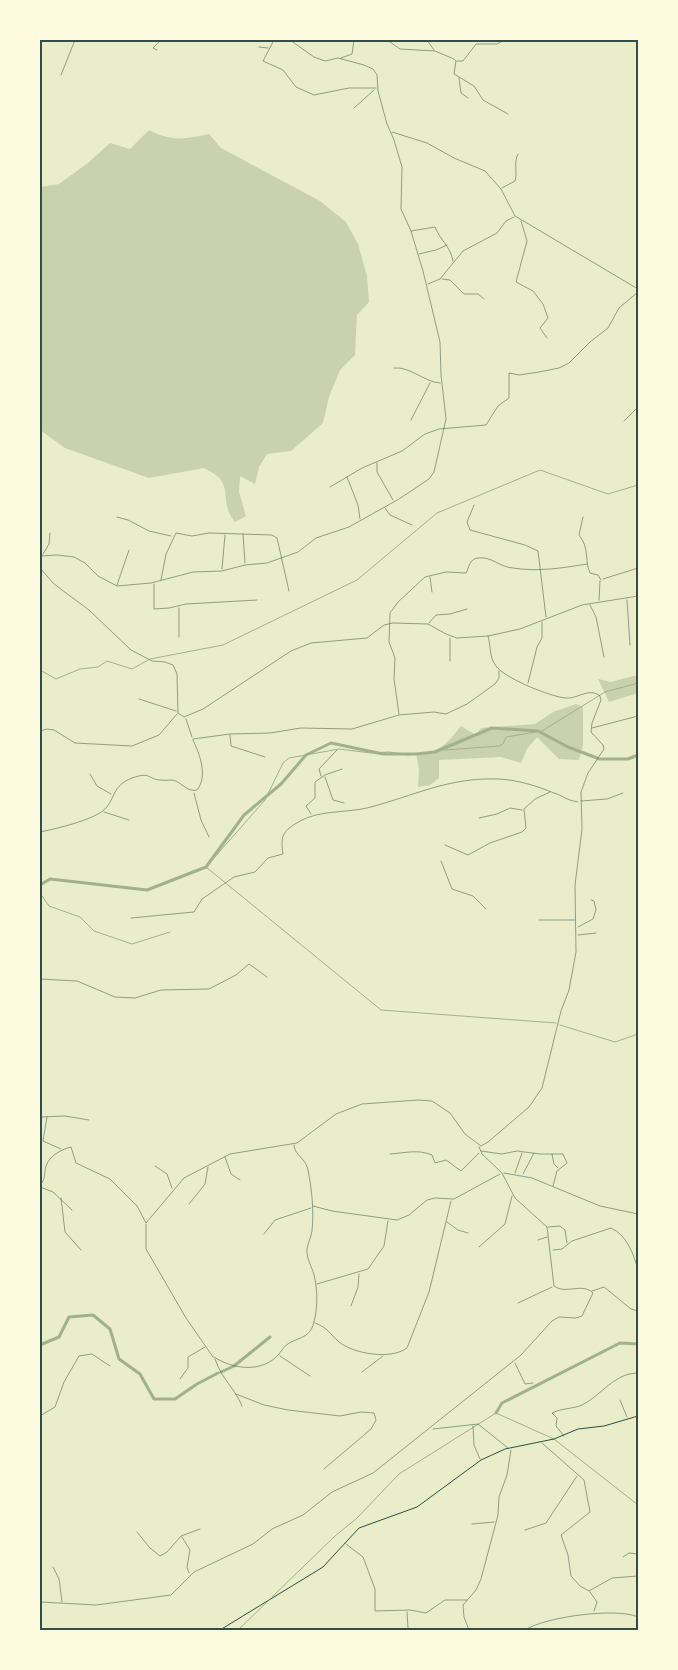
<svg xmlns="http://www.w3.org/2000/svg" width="678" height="1670" font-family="'Archivo Narrow',sans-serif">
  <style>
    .green { fill: #cad2ad }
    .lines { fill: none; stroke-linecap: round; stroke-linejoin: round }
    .stream { stroke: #a3b18a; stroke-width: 1 }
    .river { stroke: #a3b18a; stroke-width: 3 }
    .minor { stroke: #344e41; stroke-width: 0.5 }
    .tertiary { stroke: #344e41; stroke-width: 1 }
    .neatline { fill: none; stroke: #344e41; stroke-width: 2 }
  </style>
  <rect width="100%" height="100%" fill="#e9edc9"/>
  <path class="green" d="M149,130C172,142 184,139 209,134L221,148L320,201L346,222L358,244L367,276L369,302L357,315L355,355L340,370L329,397L323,423L291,451L267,454L259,467L255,484L240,476L239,492L246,516L235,522C221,504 230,495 221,480C218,475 209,471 204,468L149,478L65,448L40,430V187L59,184L88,163L110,143L130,149Z
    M633,676H638V693L609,702L598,679L611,682Z
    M576,704L583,707V745L579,760L559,759L537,737L527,749L521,763L501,757L439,760V778L430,785L418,787L419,769L416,754C441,751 445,746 461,726L476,735L481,728L535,724L553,712Z"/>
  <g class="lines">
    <path class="stream" d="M40,670L56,679L80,669L98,667L107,661L132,669L150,659L223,645L357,580L437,513L540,470L608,494L638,485
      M445,750L499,746L503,744L506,737L542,731L605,692L638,683
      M431,752L408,755L389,752L371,753L339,749L289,758L283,763L265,800L206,867L381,1010L556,1023
      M40,893L49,906L80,917L94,931L132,944L170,932
      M560,1025L615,1042L638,1034
      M272,1597L335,1536L357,1518L399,1474L496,1413L554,1439L638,1505
      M238,1630L267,1602"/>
    <path class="river" d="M599,759H628L638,755
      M40,885L50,879L147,890L206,867L244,815L281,784L306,755L331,743L383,754H416L435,752L492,728L538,731L568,747L597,758
      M40,1345L59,1337L69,1317L93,1315L110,1329L119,1359L140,1374L154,1399H175L197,1384L218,1373
      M221,1372L234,1366L270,1337
      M496,1413L502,1403L620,1343L638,1344"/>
    <path class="minor" d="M274,40L263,61L283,70L296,87L314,95L349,88H376
      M387,40L400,49L435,51L454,59L456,61L454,74L474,86L483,100L508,114
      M427,40L434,50
      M259,47L268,48
      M157,50L153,48L159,42L158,40
      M341,58L352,54L354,40
      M457,61H463L476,44H497L505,40
      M61,75L75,40
      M459,78L461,93L468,98
      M354,108L374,90
      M392,132L427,143L454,158L485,171L501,189L515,216L638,289
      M502,188L515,181C518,172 513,163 518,154
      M521,221L527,241L516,282L533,291L543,304L548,318L540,328L547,338
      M411,231L435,227C440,240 451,247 453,261
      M419,254L436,250L447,245
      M442,279L450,280L464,294H478L484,299
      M428,284L440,279L463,251L497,233L506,221L514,217
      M394,368C410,366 424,382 440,383
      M411,420L430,383
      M624,421L638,407
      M377,463V472L393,500
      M347,477L358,505L360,519
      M330,487L362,468L402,451L425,434L439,429L486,425L498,406L509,398V373L519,375L539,372L559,368L569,363L590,342L608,328L619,308L638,292
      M474,505L467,522L470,530L525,545L538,551L546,617
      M385,508L390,515L412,525
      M117,517L128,520L149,531L171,536
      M583,517L579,535C590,549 584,559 590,573L598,575L601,580
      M243,534L245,563
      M43,554L49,544L50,533
      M40,556L57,555L74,557L85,563L98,576L117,586L151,583L193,572L222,571L245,565L267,563L298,552L316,538L349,527L399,499L429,479L434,472L446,419L441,375L440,342L423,271L411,231L401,209L402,167L394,140L387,124L378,91L377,75L373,69L364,65L338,58L325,61L314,57L290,40
      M40,568L54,584L89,610L131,650L152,661L165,662L173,665L177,674L178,713L184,717L203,709L291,651L311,643L367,638L384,625L393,623L428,624L446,634L457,638L488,636L520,629L582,605L638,596
      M222,569L225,535
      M430,577L432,592
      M603,579L638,568
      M161,580L166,554L176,533L192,536L209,533L272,535L277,538L289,591
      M154,584V609L169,608L186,604L257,600
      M117,585L129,550
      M599,600L600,581
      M627,600L630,645
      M590,605L596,617L604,657
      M429,623L436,615L450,614L467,609
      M179,637V608
      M450,638V661
      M528,683L537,647L542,638V622
      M139,699L176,711
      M399,714L394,679L395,658L389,642L390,613L398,602L425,577L446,572L466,573C469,568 469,560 477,558C492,556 499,567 513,568C538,572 563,568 587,564
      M186,719L192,737
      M592,728L638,716
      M40,731L47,729L54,730L75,743L132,746L159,735L177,714
      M230,735L231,746L265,757
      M193,739L230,734L270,733L301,728L352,729L399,715L434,712L446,714L467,704L495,684L499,678V671
      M90,774L97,786L111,794
      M321,776L319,769L337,750
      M325,777L333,800L344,803
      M194,793L201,820L209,837
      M581,801L607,799L623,793
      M104,812L129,820
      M311,814L306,806L315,798V782L325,775L342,769
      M479,818L497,814L510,808L522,810
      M40,832C55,829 94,820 105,809C116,797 112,786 132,778C152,771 148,780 161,780C166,781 171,779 176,781C183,785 189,792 197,790C208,776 200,755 193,740
      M445,845L468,855L490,843L522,832L526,828L524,809L535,799L550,792
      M441,861L452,889L473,896L486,909
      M131,918L194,912L202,899L234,877L255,872L268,858L283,854C280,835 283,831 300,821C320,810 345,813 367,808C414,796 448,777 499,779C518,780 537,786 554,793C566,797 563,799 578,802
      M539,920H575
      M578,927L593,919L596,910L594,901L591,900
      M578,935L596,933
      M40,979L77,981L115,997L135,998L161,990L209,989L236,975L249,964L267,977
      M40,1117L65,1116L89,1120
      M47,1117L43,1141L61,1149
      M481,1151L502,1154L517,1151L540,1154H563L567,1163L557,1171L553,1186
      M390,1154C405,1153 418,1149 432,1155L435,1163L446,1160L461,1171L479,1153
      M552,1154L554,1164L558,1168
      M225,1157L231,1174L240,1180
      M155,1166L167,1174L172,1188
      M504,1173L532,1178L600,1206L638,1214
      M515,1173L522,1153
      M523,1174L534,1153
      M40,1185C46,1179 44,1173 46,1166C49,1156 62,1149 71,1147L76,1163L110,1179L137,1206L146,1223L184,1178L230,1154L297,1143L336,1114L362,1104L418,1100L432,1101L450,1113L465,1134L481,1146L488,1142L529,1107L542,1088L561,1011L569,990L576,952L575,885L582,829L581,792L588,773L604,749L603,745L591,732L592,723L601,700L600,696C589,687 578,699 566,698C551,697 504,678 496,666C489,657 491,646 488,636
      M40,1187L53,1192L72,1210
      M61,1198L65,1232L81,1250
      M189,1204L205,1184L208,1167
      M313,1206L332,1211L397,1220L409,1215L427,1200L435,1198L454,1199L500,1174
      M447,1222L458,1230L468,1233
      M146,1224V1249L186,1318L213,1357
      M548,1227L560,1226L565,1230L567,1243
      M264,1234L275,1220L311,1208
      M538,1240L547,1237
      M479,1247L505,1224L512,1196
      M553,1250L562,1249L572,1241L611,1228C627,1235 634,1255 638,1270
      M317,1284L368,1269L384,1246L388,1221
      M592,1291L604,1287L631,1309L638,1311
      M518,1303L552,1287
      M351,1306L358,1287L359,1274
      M315,1323C327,1327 330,1334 339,1342C354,1354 391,1360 407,1348L429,1292L451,1201
      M280,1356L310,1376
      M214,1357C235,1371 267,1373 282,1350C289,1338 306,1341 312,1328C318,1313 318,1290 314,1275C312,1267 306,1258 307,1249C308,1243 311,1237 312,1231C314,1211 312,1190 308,1170C306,1158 294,1155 294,1145
      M215,1359C222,1380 235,1388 242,1406
      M515,1363L525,1384L533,1383
      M362,1372L383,1356
      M180,1379L188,1368V1357L205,1347
      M236,1394L264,1405L288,1410L340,1416L361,1412L374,1413L376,1420L371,1429L324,1469
      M620,1400L627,1417
      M40,1416L55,1407L64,1382L79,1356L92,1354L110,1366
      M473,1426L474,1445L480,1459
      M433,1429L478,1424L508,1448
      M564,1436L556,1426L557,1418L552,1413C562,1408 573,1409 582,1405C602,1395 614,1373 638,1373
      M542,1443L584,1480L590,1512L561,1535L568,1555L571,1576L580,1586L589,1591L612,1578L638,1576
      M472,1524L494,1522
      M525,1530L546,1523L577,1476
      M137,1532L150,1548L160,1556L167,1552L181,1536L200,1529
      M182,1537L190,1550L187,1567L189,1573
      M346,1544L363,1557L375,1589V1611L410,1610L426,1613L445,1600H467
      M623,1557L629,1553L638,1554
      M53,1567L59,1579L62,1602
      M590,1592L597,1602L594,1611
      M40,1602L96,1605L171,1595L194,1572L253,1544L272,1529L303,1515L332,1492L373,1473L521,1355L552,1321L559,1317L576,1318L582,1316L593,1293C582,1282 566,1295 554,1286L547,1227L515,1198L502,1173L482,1154L479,1147
      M407,1612L408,1628
      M469,1630L464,1617L463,1605L476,1590L481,1579L498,1515L499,1497L507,1475L511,1450
      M525,1630C544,1617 617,1607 638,1617"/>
    <path class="tertiary" d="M220,1630L323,1567L359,1528L417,1507L481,1460L505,1449L554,1439L578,1429L604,1426L638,1416"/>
  </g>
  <rect width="678" height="1670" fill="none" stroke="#fefae0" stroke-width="82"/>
  <rect x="41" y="41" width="596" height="1588" class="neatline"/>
</svg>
